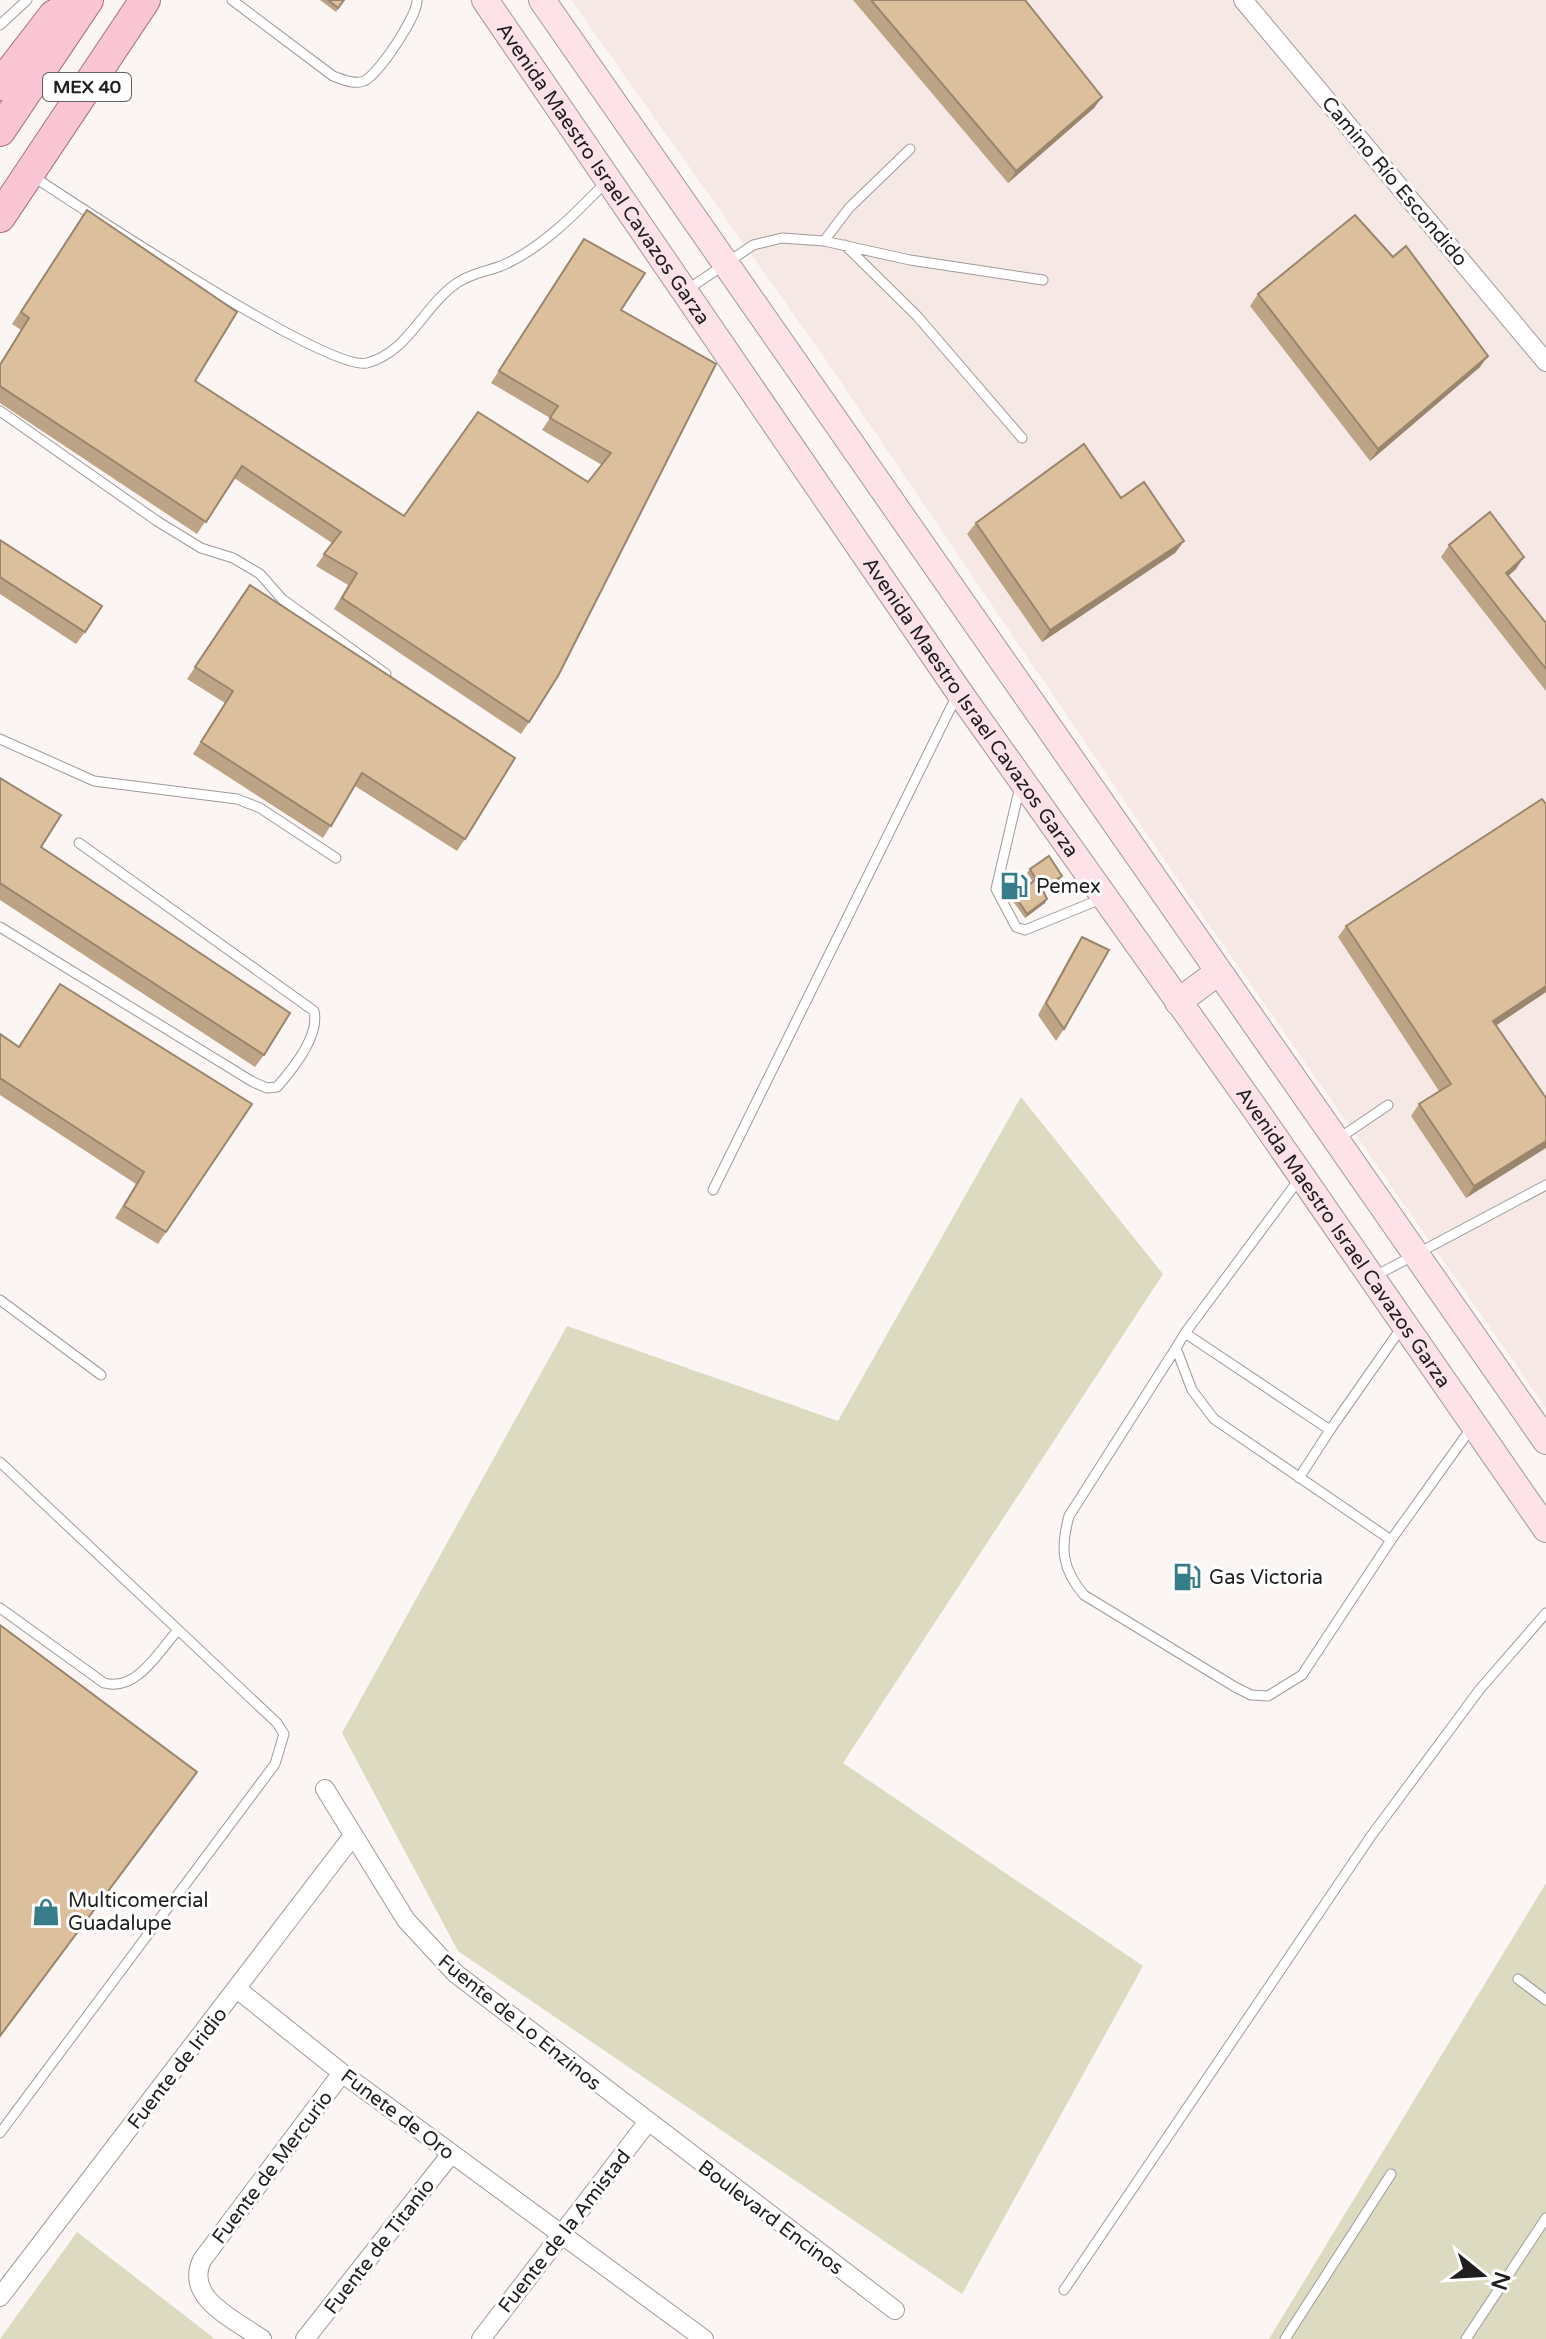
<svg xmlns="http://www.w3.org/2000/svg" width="1546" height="2339" font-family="'Varela Round',sans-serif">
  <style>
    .built { fill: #f6e8e4 }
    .green { fill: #dcdbc1 }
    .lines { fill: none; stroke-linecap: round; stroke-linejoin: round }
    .service-casing { stroke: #9f9a99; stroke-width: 11 }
    .minor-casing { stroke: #9f9a99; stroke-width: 20 }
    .secondary-casing { stroke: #9f9a99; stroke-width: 28 }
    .primary-casing { stroke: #ac7283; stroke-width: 32 }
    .service { stroke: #fff; stroke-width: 9 }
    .minor { stroke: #fff; stroke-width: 18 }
    .secondary { stroke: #fde2ea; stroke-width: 26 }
    .primary { stroke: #fac6d5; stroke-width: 30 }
    .wall { fill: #bda487 }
    .shaded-wall { fill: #9a866e }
    .building { fill: #dcbf9d; stroke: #9a866e; stroke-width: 2 }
    .labels { text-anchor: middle; stroke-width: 6; stroke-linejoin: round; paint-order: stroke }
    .shield { fill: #fff; stroke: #636262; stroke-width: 2 }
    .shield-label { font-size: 18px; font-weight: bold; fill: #201e1e }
    .street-label { font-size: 20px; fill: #201e1e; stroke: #fff }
    .poi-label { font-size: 20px; fill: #201e1e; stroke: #fff; text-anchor: start }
  </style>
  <rect width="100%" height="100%" fill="#fbf5f4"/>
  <path class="built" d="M571,0H1546V1408L1187,893L826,360Z"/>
  <path class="green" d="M1021,1097L1163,1274L843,1763L1143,1966L962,2294L458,1951L342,1733L567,1326L838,1421Z
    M1546,1883V2339H1269Z
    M77,2232L215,2339H0Z"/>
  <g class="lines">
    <defs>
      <path id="service" d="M232,0L333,76C342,79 354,85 364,81C379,74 418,15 417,0
        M0,25L27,0
        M34,177C80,207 328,372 367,363C409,352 423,306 457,283C472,273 485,272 501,266C540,250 577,212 606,182
        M824,241L849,208L910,149
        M845,245L917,316L1022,438
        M687,290L753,245L782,238L824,241L910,260L1043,280
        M0,411L157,521L201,548L233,558L260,574L282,599L386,674
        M0,739L94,781L237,799L260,808L336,858
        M1020,786L996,889L1016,927L1025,930L1101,899
        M0,927L253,1082L267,1088L277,1087C293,1069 320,1036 314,1011L79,843
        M1338,1139L1388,1105
        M1300,1178L1185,1333L1330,1430L1402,1327
        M713,1190L957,695
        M1375,1276L1546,1185
        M0,1300L101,1375
        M1185,1333L1176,1348L1192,1390L1214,1419L1391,1540L1472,1427
        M1176,1348L1069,1516C1060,1549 1062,1569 1084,1595L1235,1687L1251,1695L1268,1696L1302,1675L1391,1540
        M0,1462L277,1723L284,1734L275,1764L0,2133
        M1299,1478L1330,1430
        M0,1608L104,1683C137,1692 158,1652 178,1630
        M1518,1979L1546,2000
        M1064,2290L1371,1836L1480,1689L1546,1613
        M1285,2339L1391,2174
        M1466,2339L1546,2218"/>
      <path id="minor" d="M1243,0L1546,362
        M325,1789L406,1920L455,1973L895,2310
        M237,1989L342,2073L704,2339
        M0,2297L352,1837
        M262,2339C234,2319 184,2298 202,2260L342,2073
        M305,2339L451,2154
        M481,2339L647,2123"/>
      <g id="secondary">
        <path id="s1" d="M485,0L959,692L1253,1106L1546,1529"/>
        <path d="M542,0L1546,1441"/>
        <path d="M1178,1002L1217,973"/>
      </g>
      <path id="primary" d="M0,85L54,15L67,9H81
        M0,131L88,0
        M0,217L145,0"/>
    </defs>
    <use href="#service" class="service-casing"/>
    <use href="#minor" class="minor-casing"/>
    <use href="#secondary" class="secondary-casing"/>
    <use href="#primary" class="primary-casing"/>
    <use href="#service" class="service"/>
    <use href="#minor" class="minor"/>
    <use href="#secondary" class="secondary"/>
    <use href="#primary" class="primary"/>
  </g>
  <path class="wall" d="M320,0H344L336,12Z
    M853,0H1025L1102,97L1094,108L1008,183Z
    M79,222L195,381L404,516L588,482L602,465L542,430L550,418L491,383L576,251L621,310L716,364L529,722L521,734L334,609L348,585L316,566L332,543L234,478L197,534L0,403V364L21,330L12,324Z
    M1258,294L1480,367L1370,461L1250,306Z
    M1121,498L1184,541L1175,553L1042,642L967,534L976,523Z
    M0,540L85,632L76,644L0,594Z
    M1449,545L1516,569L1508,576L1546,623V691L1441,557Z
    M250,585L465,839L457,851L355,786L323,838L193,754L225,703L187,679Z
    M0,778L41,847L264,1055L255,1067L0,900Z
    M1030,869L1062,876L1059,880L1043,890L1045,903L1025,918L1012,900L1015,896L1033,882L1027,873Z
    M1346,926L1546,992L1496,1025L1546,1098L1466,1198L1411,1116L1419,1104L1439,1091L1338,937Z
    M1082,937L1064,1029L1056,1041L1038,1015L1074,949Z
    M0,1034L19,1047L252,1104L158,1244L115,1218L136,1184L0,1095Z"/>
  <path class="shaded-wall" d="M1102,97L1094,108L1008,183L1016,171Z
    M1488,356L1480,367L1370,461L1378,449Z
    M1184,541L1175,553L1042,642L1050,630Z
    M1524,557L1516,569L1498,585L1506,573Z
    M1062,876L1059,880L1040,892L1043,888Z
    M1047,899L1045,903L1025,918L1027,914Z
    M1546,986V992L1485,1033L1493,1021Z
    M1546,1141V1148L1466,1198L1474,1186Z"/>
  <path class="building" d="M328,0H344L338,8Z
    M871,0H1025L1102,97L1016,171Z
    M87,210L237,312L195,381L404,516L478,412L588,482L611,453L550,418L558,406L499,371L584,239L645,273L621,310L716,364L558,676L529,722L342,598L357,573L324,554L341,532L242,466L206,522L0,386V365L29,318L21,312Z
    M1355,215L1393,257L1406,246L1488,356L1378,449L1258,294Z
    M1084,444L1121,498L1144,482L1184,541L1050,630L976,523Z
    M1490,512L1524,557L1506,573L1546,623V669L1449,545Z
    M0,540L102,606L85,632L0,577Z
    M250,585L515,758L465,839L362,773L331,826L201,742L233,691L195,667Z
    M0,778L61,815L41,847L290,1013L264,1055L0,883Z
    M1542,799L1546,804V986L1493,1021L1546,1098V1141L1474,1186L1419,1104L1451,1084L1346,926Z
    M1049,856L1062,876L1043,888L1040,884L1047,899L1027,914L1015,896L1036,879L1030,869Z
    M1082,937L1109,950L1064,1029L1046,1003Z
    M60,984L252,1104L166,1232L124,1206L144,1172L0,1078V1034L19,1047Z
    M0,1625L197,1772L0,2036Z"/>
  <defs>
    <symbol id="fuel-bare" viewBox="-9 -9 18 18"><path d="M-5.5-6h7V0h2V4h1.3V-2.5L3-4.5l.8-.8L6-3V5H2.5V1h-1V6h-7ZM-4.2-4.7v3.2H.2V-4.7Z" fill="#377d89" stroke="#fff" stroke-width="2.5" paint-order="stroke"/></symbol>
    <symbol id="shop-bare" viewBox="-9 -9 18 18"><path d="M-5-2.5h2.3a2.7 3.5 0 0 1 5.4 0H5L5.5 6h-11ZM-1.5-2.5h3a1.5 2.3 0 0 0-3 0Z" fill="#377d89" stroke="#fff" stroke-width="2.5" paint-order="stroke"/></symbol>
  </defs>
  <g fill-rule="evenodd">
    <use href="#fuel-bare" x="994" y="866" width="40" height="40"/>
    <use href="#fuel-bare" x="1167" y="1557" width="40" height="40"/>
    <use href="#shop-bare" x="26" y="1892" width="40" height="40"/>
  </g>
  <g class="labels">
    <rect class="shield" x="43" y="73" width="88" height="28" rx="6"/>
    <g class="shield-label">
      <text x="87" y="93">MEX 40</text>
    </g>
    <g class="street-label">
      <text dy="7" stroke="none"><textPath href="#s1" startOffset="210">Avenida Maestro Israel Cavazos Garza</textPath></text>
      <text transform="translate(1395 181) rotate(50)" y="7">Camino Río Escondido</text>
      <text dy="7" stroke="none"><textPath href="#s1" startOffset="858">Avenida Maestro Israel Cavazos Garza</textPath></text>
      <text dy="7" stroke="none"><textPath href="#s1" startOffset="1506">Avenida Maestro Israel Cavazos Garza</textPath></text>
      <text transform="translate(520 2022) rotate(39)" y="7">Fuente de Lo Enzinos</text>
      <text transform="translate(177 2068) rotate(-52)" y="7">Fuente de Iridio</text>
      <text transform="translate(398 2114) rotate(37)" y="7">Funete de Oro</text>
      <text transform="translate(272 2167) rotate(-53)" y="7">Fuente de Mercurio</text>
      <text transform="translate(771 2217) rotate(37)" y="7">Boulevard Encinos</text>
      <text transform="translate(564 2231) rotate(-52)" y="7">Fuente de la Amistad</text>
      <text transform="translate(379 2246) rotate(-52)" y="7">Fuente de Titanio</text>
    </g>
    <g class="poi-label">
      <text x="1036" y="893">Pemex</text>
      <text x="1209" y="1584">Gas Victoria</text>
      <text x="68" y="1907">Multicomercial<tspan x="68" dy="23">Guadalupe</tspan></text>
    </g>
  </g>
  <g transform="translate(1482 2275) rotate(108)" stroke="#ffffff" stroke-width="6" paint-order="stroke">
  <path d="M0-6L14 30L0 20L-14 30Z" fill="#201e1e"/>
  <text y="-12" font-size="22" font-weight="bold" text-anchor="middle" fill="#201e1e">N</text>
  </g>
</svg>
